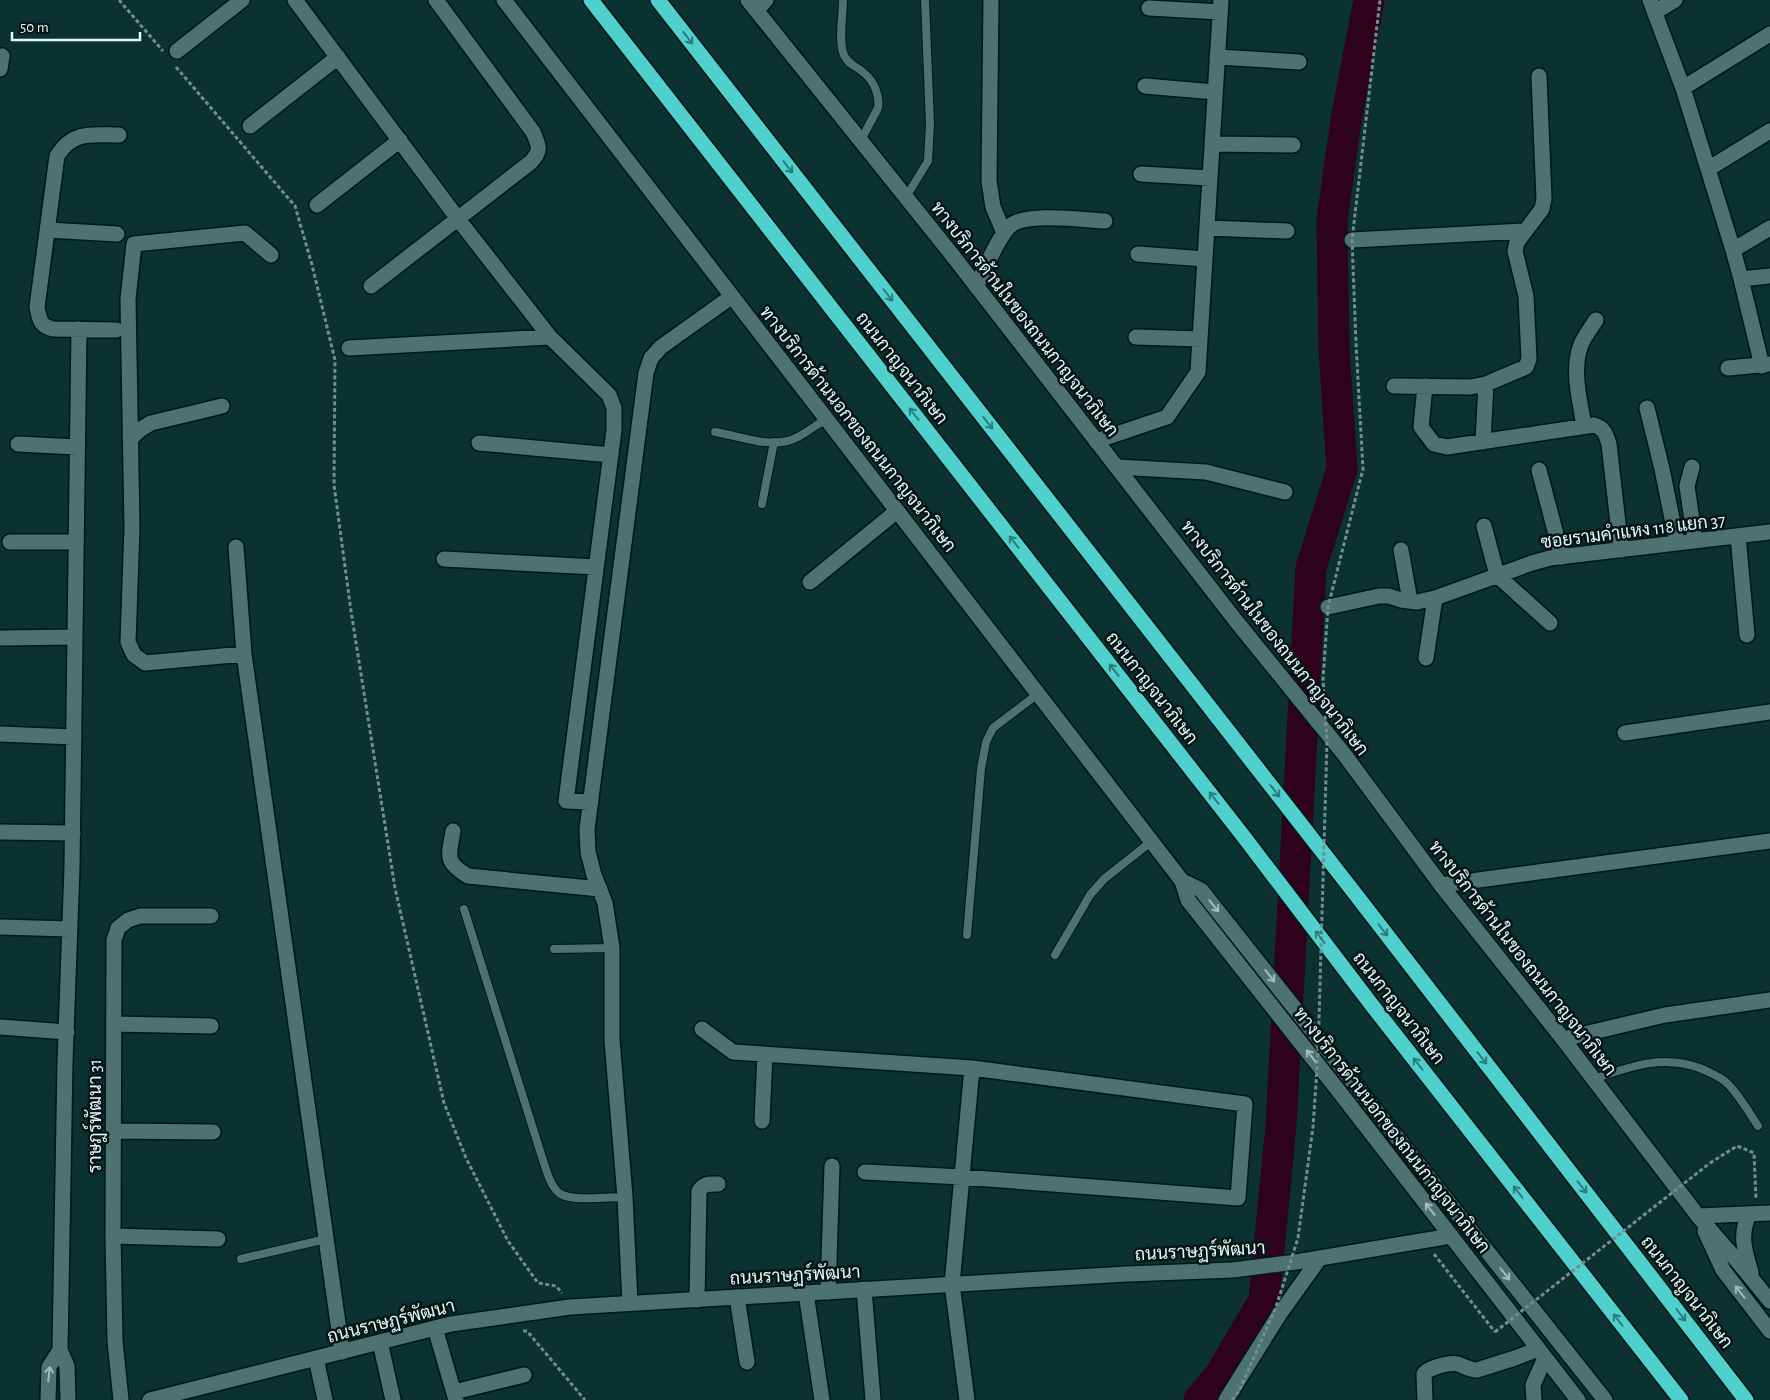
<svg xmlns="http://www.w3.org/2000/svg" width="1770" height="1400" font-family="'Alegreya Sans',Sarabun,sans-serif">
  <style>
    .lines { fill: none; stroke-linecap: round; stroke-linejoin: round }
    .river { stroke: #2d021a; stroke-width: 31 }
    .lane-casing { stroke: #001817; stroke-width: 10 }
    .street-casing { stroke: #001817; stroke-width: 18 }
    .secondary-casing { stroke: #001817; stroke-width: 18 }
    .highway-casing { stroke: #001817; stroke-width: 18 }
    .path { stroke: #718f8e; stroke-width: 3; stroke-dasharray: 4 2.5; stroke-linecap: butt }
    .lane { stroke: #4d7270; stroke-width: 8 }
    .street { stroke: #4d7270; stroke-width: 15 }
    .secondary { stroke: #4d7270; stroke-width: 15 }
    .highway { stroke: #50d0cc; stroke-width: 15 }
    .path-bridge { stroke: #718f8e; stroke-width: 3; stroke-dasharray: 4 2.5; stroke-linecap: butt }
    .oneway { stroke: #2f7c7a }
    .oneway2 { stroke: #a1bcbb }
    .labels { text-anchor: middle; stroke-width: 5; stroke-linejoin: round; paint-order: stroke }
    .street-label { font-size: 18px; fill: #e5f9f8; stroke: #071615 }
  </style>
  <rect width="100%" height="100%" fill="#0b3130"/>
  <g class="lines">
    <path class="river" d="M1199,1400L1220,1375L1264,1300L1281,1126L1311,568L1342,469L1334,350L1332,220L1346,121L1369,0"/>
    <defs>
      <path id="lane" d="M843,0C843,15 838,42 844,55C848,65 857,66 864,73C874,81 880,96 878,108L861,140
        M906,197L928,161L930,124L925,0
        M715,432C733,435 763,445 781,442C797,441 813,427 826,419
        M762,504L774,442
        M464,909L541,1154C545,1165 549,1185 559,1193C571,1202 609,1197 625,1197
        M967,935L981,769L986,742L993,728L1039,693
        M554,949L612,948
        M1055,955L1090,895L1104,879L1152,841
        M1594,1079C1631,1066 1664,1054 1702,1069C1711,1073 1722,1077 1729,1085C1740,1097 1749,1112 1758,1126
        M241,1259L326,1239"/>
      <path id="street" d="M295,0L458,219L550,337L609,395L614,408V430L566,801L591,802
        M991,0L989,181L993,207L1004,233
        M1650,0L1683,88L1733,250L1741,279L1762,366
        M1149,8L1220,12
        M757,10L766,0
        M1655,12L1675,0
        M177,51L242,0
        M1217,57L1299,62
        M0,69L2,56
        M1145,86L1215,92
        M1683,88L1770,34
        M250,126L338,57
        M1212,144L1293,145
        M1708,169L1770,131
        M1141,174L1210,178
        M317,205L400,140
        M1207,228L1287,231
        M48,230L117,234
        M1352,240L1524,231
        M1733,250L1770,228
        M1138,254L1205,259
        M1741,279L1770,276
        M371,286L531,162C542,150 539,146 533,132L436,0
        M976,286C984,272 999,235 1010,226C1025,212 1084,220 1105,221
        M116,330L53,329C39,325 40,320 37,307L57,156C73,130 92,135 119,135
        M1136,337L1200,339
        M349,348L550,337
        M1728,368L1770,364
        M1394,386L1470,387L1486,384L1526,367L1529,359L1526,296L1515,251L1517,242L1542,209L1544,199L1539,76
        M1425,386L1421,427L1434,444L1447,447L1594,425C1604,428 1606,434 1609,444L1621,550
        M1647,408L1662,469L1677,543
        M1584,426C1580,401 1572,373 1580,347C1583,338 1590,329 1596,320
        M130,439L141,429L151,423L222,406
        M1096,441L1167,417L1198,372L1221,0
        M1483,442L1486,384
        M479,443L611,455
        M18,444L77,447
        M1117,467L1206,472L1285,492
        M1692,467L1687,486L1695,541
        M1539,470L1562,557
        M1484,526L1497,575L1550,623
        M1738,536L1747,635
        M10,542H76
        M236,547L244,654L342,1352
        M1401,550L1410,601
        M444,559L596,567
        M810,582L897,511
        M1328,607L1379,596H1389L1401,600L1417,602L1435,598L1532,563L1550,558L1770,532
        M2,638L75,637
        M244,654L145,663L134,655L128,642L132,527L128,299L134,244L245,233L271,255
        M1426,658L1435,598
        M1625,733L1770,712
        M0,734L74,737
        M453,831C449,856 444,862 468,876L600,889
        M0,832L73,833
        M1441,885L1770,841
        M0,927L70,929
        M114,1024L211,1026
        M0,1027L67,1032
        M702,1029L733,1052L972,1068L1245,1104L1238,1198L962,1177L865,1172
        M1563,1039L1665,1015L1770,1000
        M762,1121L765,1054
        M114,1131L213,1132
        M1698,1216L1770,1213
        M113,1236L218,1239
        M864,1289L873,1400
        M828,1292L832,1166
        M806,1293L822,1400
        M737,1297L747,1362
        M697,1300L699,1191C704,1183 709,1184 718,1184
        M630,1303L625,1197L612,1040V948L605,903L594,875L588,852L587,829L646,373L651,358L661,347L731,297
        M435,1328L456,1400
        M380,1342L393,1400
        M316,1358L325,1400
        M454,1392L524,1375
        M48,1400L49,1367L60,1350
        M68,1400L67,1366L60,1350L65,1062L72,867L79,329
        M121,1400L115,1341L113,1236L114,940L118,928L128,920L140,916H211
        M967,1400L952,1284L972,1068
        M1226,1400L1279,1315L1319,1259
        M1425,1400L1424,1374C1428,1368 1449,1362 1458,1364C1464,1366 1470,1370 1477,1370L1515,1358L1538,1349
        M1534,1400L1533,1385L1545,1358"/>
      <path id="secondary" d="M504,0C729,294 957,586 1182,881L1188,900L1341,1094L1578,1400
        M748,0L953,256L1236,621L1344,754L1441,885L1563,1039L1698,1216L1739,1263L1770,1301
        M1182,881L1201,890L1605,1400
        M1749,1214C1739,1237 1745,1250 1751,1273
        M1705,1231L1723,1270L1770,1331
        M150,1400L451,1324L570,1307L1127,1274L1233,1270L1296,1262L1451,1236"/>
      <path id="highway" d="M591,0L1244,837L1371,1004L1681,1400
        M658,0L1353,891L1746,1400"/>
    </defs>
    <use href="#lane" class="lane-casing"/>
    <use href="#street" class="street-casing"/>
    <use href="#secondary" class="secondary-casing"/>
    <use href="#highway" class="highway-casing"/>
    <path class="path" d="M119,0L163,51
      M176,67L295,206L312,265L335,360L334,485L351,611L395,888L444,1103L466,1158L508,1241L538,1283L556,1286L562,1293
      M1710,1163L1737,1146L1754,1153L1756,1200
      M1434,1254L1495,1332
      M523,1331H527L585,1400"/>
    <use href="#lane" class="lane"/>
    <use href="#street" class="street"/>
    <use href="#secondary" class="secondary"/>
    <use href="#highway" class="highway"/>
    <path class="path-bridge" d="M1495,1332L1710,1163
      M1232,1400L1239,1391L1276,1307L1298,1238L1313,1127L1318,1054L1327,741L1323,679L1328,607L1363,469L1356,344L1352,240L1380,0"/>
  </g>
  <defs><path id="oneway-shaft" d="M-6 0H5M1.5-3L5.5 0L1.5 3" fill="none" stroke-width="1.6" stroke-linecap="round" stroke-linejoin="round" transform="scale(1.25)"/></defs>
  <g class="oneway">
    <use href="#oneway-shaft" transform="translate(688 38) rotate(52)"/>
    <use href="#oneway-shaft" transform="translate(788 167) rotate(52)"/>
    <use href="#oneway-shaft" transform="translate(888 295) rotate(52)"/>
    <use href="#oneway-shaft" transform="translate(914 414) rotate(-128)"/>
    <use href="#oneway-shaft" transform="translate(988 423) rotate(52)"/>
    <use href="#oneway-shaft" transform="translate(1014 542) rotate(-128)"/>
    <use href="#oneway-shaft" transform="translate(1114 670) rotate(-128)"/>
    <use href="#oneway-shaft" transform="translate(1275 791) rotate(52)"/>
    <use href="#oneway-shaft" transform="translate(1214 798) rotate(-128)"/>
    <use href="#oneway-shaft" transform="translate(1383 930) rotate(52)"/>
    <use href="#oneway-shaft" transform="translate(1320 937) rotate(-127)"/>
    <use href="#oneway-shaft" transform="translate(1482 1058) rotate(52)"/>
    <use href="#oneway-shaft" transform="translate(1418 1064) rotate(-128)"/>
    <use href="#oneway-shaft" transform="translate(1582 1187) rotate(52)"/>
    <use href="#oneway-shaft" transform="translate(1518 1192) rotate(-128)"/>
    <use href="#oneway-shaft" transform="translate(1681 1315) rotate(52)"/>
    <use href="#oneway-shaft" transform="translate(1618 1320) rotate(-128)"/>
  </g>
  <g class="oneway2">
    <use href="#oneway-shaft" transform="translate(1214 906) rotate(51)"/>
    <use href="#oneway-shaft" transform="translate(1270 976) rotate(52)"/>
    <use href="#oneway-shaft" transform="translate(1311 1056) rotate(-128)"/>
    <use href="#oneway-shaft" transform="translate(1430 1209) rotate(-128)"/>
    <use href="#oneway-shaft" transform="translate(1505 1274) rotate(52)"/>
    <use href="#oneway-shaft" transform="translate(1740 1292) rotate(-128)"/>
    <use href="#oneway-shaft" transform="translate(49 1374) rotate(-84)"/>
  </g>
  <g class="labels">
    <g class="street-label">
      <text transform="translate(1025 319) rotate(52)" y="6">ทางบริการด้านในของถนนกาญจนาภิเษก</text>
      <text transform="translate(902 368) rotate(52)" y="6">ถนนกาญจนาภิเษก</text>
      <text transform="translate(858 429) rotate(52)" y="6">ทางบริการด้านนอกของถนนกาญจนาภิเษก</text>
      <text transform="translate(1633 531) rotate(-7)" y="6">ซอยรามคำแหง 118 แยก 37</text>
      <text transform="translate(1275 638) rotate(52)" y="6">ทางบริการด้านในของถนนกาญจนาภิเษก</text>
      <text transform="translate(1152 688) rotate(52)" y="6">ถนนกาญจนาภิเษก</text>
      <text transform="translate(1523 958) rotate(52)" y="6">ทางบริการด้านในของถนนกาญจนาภิเษก</text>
      <text transform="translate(1399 1008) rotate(52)" y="6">ถนนกาญจนาภิเษก</text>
      <text transform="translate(95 1116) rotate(-90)" y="6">ราษฎร์พัฒนา 31</text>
      <text transform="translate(1392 1130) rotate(52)" y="6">ทางบริการด้านนอกของถนนกาญจนาภิเษก</text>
      <text transform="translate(1200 1251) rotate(-3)" y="6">ถนนราษฏร์พัฒนา</text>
      <text transform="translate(795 1275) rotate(-3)" y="6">ถนนราษฏร์พัฒนา</text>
      <text transform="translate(1687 1292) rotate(52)" y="6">ถนนกาญจนาภิเษก</text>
      <text transform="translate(391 1321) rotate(-14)" y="6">ถนนราษฏร์พัฒนา</text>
    </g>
  </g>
  <path d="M12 32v8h128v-8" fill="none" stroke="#e5f9f8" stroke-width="2.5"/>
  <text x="20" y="32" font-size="15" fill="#e5f9f8" stroke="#071615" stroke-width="4" paint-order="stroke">50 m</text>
</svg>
